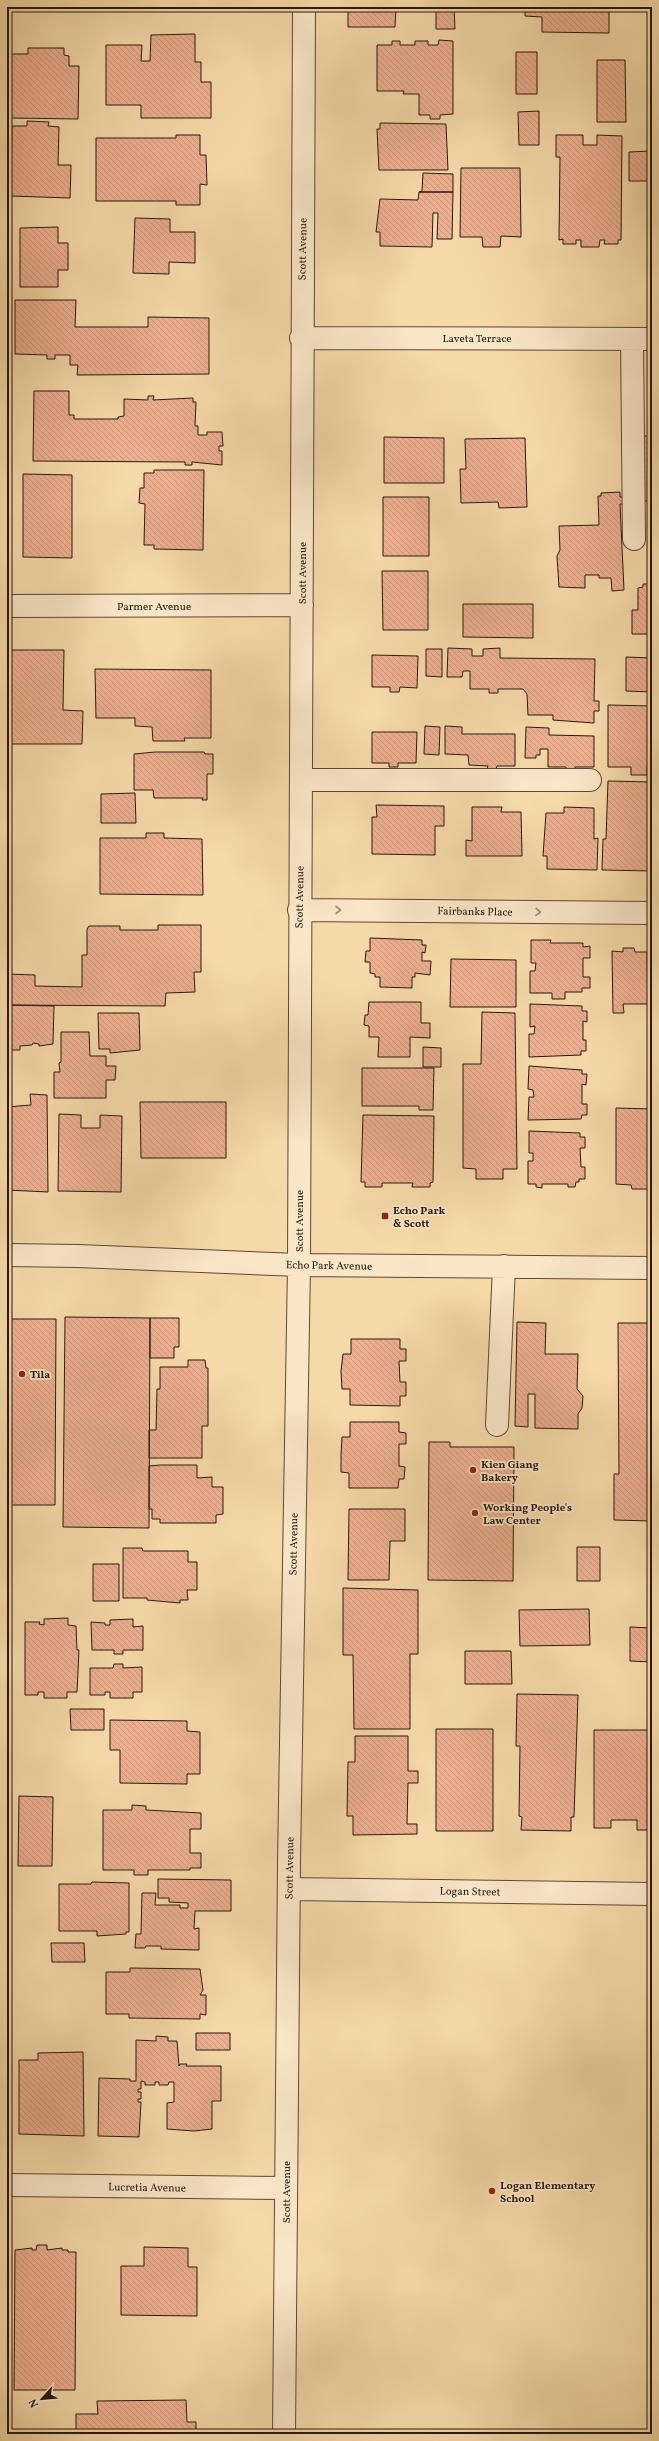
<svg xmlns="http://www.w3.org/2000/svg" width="659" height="2441" font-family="Vollkorn,serif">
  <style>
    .building { fill: url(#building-back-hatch); stroke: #2a170e }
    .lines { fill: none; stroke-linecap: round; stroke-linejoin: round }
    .minor-casing { stroke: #5d4835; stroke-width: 24 }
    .minor { stroke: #f9e6c7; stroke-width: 22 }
    .oneway { stroke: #9c8974 }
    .poi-dot { fill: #8f2418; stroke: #f9e6c7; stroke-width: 1.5 }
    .labels { text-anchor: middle; stroke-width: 3.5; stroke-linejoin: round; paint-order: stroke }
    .street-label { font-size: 11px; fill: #2a170e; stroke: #f9e6c7 }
    .poi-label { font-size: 11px; font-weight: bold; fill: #2a170e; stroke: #f9e6c7; text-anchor: start }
  </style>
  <defs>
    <pattern id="building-back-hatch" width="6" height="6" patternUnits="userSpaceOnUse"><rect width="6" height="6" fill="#edb091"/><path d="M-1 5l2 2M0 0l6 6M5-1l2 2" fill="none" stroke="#cb977c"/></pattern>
  </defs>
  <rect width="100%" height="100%" fill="#f6d9a9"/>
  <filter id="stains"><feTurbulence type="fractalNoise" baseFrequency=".005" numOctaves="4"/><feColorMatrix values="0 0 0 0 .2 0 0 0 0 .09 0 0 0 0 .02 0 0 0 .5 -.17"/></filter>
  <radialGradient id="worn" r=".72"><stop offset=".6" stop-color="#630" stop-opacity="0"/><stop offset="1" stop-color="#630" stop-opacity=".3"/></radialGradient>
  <path class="building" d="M348,7H396L395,27H348Z
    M436,7H454L455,29H436Z
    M525,7H614V11H609V33L542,32V17L525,16Z
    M195,34V62H201V82H211V118H141V105H106V45H142L141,61H150L151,35Z
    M439,40L453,41V114L440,115V119H430V115H419V94H403L404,91H377V45H392V41H400V45H415V41H428V45H438Z
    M28,48H64V55L69,56V66H79L78,119L10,118L11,54H28Z
    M516,52H537V94H516Z
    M9,54H11L9,118L7,56Z
    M597,60H625L626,122H597Z
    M539,111V145H519L518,112Z
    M27,121L49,122L48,126L59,127L58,165H71L70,198L11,196L12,126H27Z
    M380,123L446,124L448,170H379L377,129H380Z
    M176,135H200V155H206L207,185L200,184V205H176V201H96V138H176Z
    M556,135H583V145H597V135L622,136L621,240H618V244H604L605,240H600L599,247H581V240H576V244H563V239L559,240L560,157H556Z
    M651,151L652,181H629V152Z
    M461,168H520L521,237L501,236L500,247H483L482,237H460Z
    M423,173L453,174V192H419L422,191Z
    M651,184L652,236H650Z
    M419,192H453L452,239H437L438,213H433L432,247L380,246V232H376L380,199L418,200Z
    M135,218L170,219V232H195V263L169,262V274L133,273Z
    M58,227V243H68V270H58V287H20V228Z
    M15,300H76L75,327H148V317L209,318V374L77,375L78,365H70V355H55V359H47V355L15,354Z
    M34,391H69V415H74V419H118V417L124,416V399L148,400V396H154L153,400L193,398V402H196L195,426H198V435H207V432H222L223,446H219V451H222V465L192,462V465H185V462L33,461Z
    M642,436H652V501H642Z
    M384,437L444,438V483H384Z
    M525,438L527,507L499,508L498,502L461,503L460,469H466L465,439Z
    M154,470H204L203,550L154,549V545H144L145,504L139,503L140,488H144V473H154Z
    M23,474L72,475V558L23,557Z
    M620,492V497H624V504H620L624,590L612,591L611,578H599V575H585V588L559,587L557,556L560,550L559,526L599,525L598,496H601V493Z
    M383,497H429V556H383Z
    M382,571H428V630H383Z
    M643,584H652V634H632V610H638V588L643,587Z
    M463,604H533V638L463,637Z
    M448,648L472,649V656H483V649L500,648V658L595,659L594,701H599V711H594V723L553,720V715H528L527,694L523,689H498V693H489V689H470V671H463L462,677H447Z
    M426,649H442V677L426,676Z
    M7,650H64L63,710L83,711L82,744H7Z
    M372,655L418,656L417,688L400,687L399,692H390V687H372Z
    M626,657L652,658V692L626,691Z
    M95,669L211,670V738H184L185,741H153L152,727L135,726V718H96Z
    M608,705L652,706V767H647V775H631V767H608Z
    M425,726L440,727L439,755L424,754Z
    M445,726L462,727V734H515V766H497L496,769H487L488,766L469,765L468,755L445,754Z
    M526,727L549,728V735L594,736V767H575V770H566V767H548V749H540V755H536V758H525Z
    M372,732H417L416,763H398V767H389V763H372Z
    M155,752H204L205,754H213V774H207V800H202L203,798H154L153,790H134V754Z
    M608,781L652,782V871L602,870L603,839H606Z
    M135,793L136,823H101V794Z
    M376,805L444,806V826H435V855L372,854V817H377Z
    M472,807H502L501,812H521L522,856H466V840L472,841Z
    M564,807L594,808V839L598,838L597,870L547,869V856H543L546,813H564Z
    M146,833H164V838L202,839L203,895L100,894V838H146Z
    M158,925H201V972H194L195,992L166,993L165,1006L7,1005V974L35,975V986L82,987V955H87V929L89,926H120V930H158Z
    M370,938L422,940V945H426L425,953L422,952V961H431L430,975L415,973V977H412V988L380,987V977H375V974L370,973V962H365L366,951H370Z
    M531,940H551L550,943H583V947L590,946V958H583V977H590V988H582V992H565V999H552V993H530V971H535L536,963H531Z
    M623,948H634L635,952H647L648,1004H623L624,1013H613L612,951L623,952Z
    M451,959L516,960V1007H450Z
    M369,1002H421V1023H430V1038L410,1037V1057H378L379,1037H369V1026L364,1025L365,1015H368Z
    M530,1004L582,1006V1011H587V1022L583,1021V1040H586V1051H581V1055L529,1057V1034H534L535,1026L530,1027Z
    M7,1005L54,1006L53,1044L39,1046V1044L33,1043L32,1045L20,1046V1050H7Z
    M482,1012L515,1013L517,1169H503V1179H476V1169L463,1168V1064H481Z
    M98,1013H139L140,1050L110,1053V1049H99Z
    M61,1032H89L90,1056H106V1066H116L115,1080H106V1098H54V1072H60L59,1063L61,1062Z
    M423,1047L441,1048V1067H423Z
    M529,1066L582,1070V1074H587L586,1085L582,1084V1104H587V1115H582L581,1119L528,1120L529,1097H534L533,1090L528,1089Z
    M362,1068H434L433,1110H419V1106H362Z
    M30,1094L47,1095L48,1192L7,1190V1107L31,1105Z
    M140,1102H226V1158H141Z
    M616,1108L652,1109V1189H632L631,1185L616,1184Z
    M59,1114L81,1115V1128H100V1115L122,1116L121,1192L58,1191Z
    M363,1115L434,1116L433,1182L430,1183V1187H412L413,1183H382V1187H365V1182H361Z
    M529,1131L580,1133V1137H585V1148H580L581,1167H585V1179H579V1182H576L575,1187H568V1184H542V1188L536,1187V1184H528V1161H533V1153H529Z
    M65,1317L150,1318L149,1528L63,1527Z
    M150,1318H179V1347H174V1358H150Z
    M7,1319H56L55,1505H7Z
    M517,1322L546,1323L545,1354H578L577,1389L583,1396L582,1408L578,1414V1429L535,1428V1394H528V1427L515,1426Z
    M618,1323H652V1521L614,1520V1474H619Z
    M351,1339H400V1349H406V1361H399L400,1382H406V1396H400V1406L350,1405V1389H342L341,1371L343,1354H351Z
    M188,1360H205L206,1368H208V1426H202V1458H149V1430H156L157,1389H160V1367H188Z
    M350,1422H399V1432L406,1433V1444H399V1466L405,1467L404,1479H399L398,1488H349V1473L341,1472V1455L342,1437H350Z
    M429,1442H450V1447H514L513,1581L428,1580Z
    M160,1465H197V1478L212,1477V1487H223V1514L216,1515V1523H160V1519H152V1509H149V1466Z
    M349,1509H405V1541H390L389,1580H348Z
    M577,1547H600V1581H577Z
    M7,1548H11V1586H7Z
    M123,1548H142L143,1551H188V1562H197V1590H187L188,1600H180V1603L147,1600V1598H123Z
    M93,1564H119V1601H93Z
    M343,1588L418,1590V1654H410V1729H354L353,1655H343Z
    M589,1609L590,1645L520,1646L519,1610Z
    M68,1618V1625L76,1626L77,1650H79L77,1692H67V1698H44V1692H38V1695H25V1622H40L39,1624L44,1625V1619Z
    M133,1619V1627L143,1626V1650H123V1654H114V1650H92L91,1622L105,1623V1625H110V1620Z
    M630,1627L652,1628V1662L630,1661Z
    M465,1651H511L512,1684H465Z
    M114,1664H123V1668L142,1667V1692H133V1698H110V1692H105V1695H90V1668H113Z
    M517,1694L578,1695L574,1817H571V1831L521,1830L522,1817L519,1816L520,1746H516Z
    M70,1709H104V1730H71Z
    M110,1720L187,1721V1731L200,1732V1774H187V1784L120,1783V1750H110Z
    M436,1729H493V1831H436Z
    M594,1730H652V1830H637V1820H611V1828H594Z
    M355,1736H408V1771H418V1783H408L407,1824H417V1834L353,1835V1816H347L348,1762H355Z
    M19,1796L53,1797L52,1866H18Z
    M132,1805L146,1806V1810L201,1813V1829H190V1853H201V1868H190V1870H148V1875H134V1870H103V1810H132Z
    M158,1879L231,1880V1911H195L194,1929L199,1928V1950L161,1949V1946H146L145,1948H135L136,1934H141L142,1893H156L155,1905H180V1908H188V1903L169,1902V1898H158Z
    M92,1882L129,1883V1932H126V1934L97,1936V1931H59V1884H91Z
    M51,1943H84L85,1962H52Z
    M130,1968L200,1969L203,1990L200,1995H206V2015L200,2014V2019L129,2018V2014H106V1972H130Z
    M196,2033H230V2050H196Z
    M156,2036L168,2037V2041H177L179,2066L180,2064H187L186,2066H221V2101H212V2129L194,2131L167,2129V2103L174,2102V2082H169L168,2085H159V2082H155V2085H145V2082L141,2081V2089H138V2092H141V2099H138V2102H141L139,2137L98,2136L99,2078L130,2079V2081H136V2040L156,2041Z
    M83,2052L84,2136L19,2134V2060H38V2053Z
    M37,2245H47V2250L62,2248V2250H68V2252H76L75,2390H14L15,2250L32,2248V2250H36Z
    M144,2247L188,2248V2267H197V2316L121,2315V2266H144Z
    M186,2400L187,2422H196V2434H76V2414H98L97,2401Z"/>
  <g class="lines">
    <defs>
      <path id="minor" d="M301,338L652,339
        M632,339L634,539
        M7,606L302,605
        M302,780H590
        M299,910L652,913
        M7,1255L78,1256L299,1265L652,1268
        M497,1425L504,1266
        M289,1889L652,1894
        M7,2185L286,2188
        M284,2434L289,1862L299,1265L304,7"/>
    </defs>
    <use href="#minor" class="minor-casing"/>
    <use href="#minor" class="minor"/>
  </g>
  <defs><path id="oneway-chevron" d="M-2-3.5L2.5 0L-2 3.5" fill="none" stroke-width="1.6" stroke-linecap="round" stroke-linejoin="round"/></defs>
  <g class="oneway">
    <use href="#oneway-chevron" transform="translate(338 910)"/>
    <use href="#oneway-chevron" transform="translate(538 912) rotate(1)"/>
  </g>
  <g class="poi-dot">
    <rect x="381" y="1212" width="8" height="8" rx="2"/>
    <circle cx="22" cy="1374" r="4"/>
    <circle cx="473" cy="1470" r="4"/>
    <circle cx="475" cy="1513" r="4"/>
    <circle cx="492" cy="2191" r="4"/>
  </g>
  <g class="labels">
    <g class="street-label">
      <text transform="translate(302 249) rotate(-89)" y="4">Scott Avenue</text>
      <text x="477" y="342">Laveta Terrace</text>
      <text transform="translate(302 573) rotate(-90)" y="4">Scott Avenue</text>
      <text x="154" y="610">Parmer Avenue</text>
      <text transform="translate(299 897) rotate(-89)" y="4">Scott Avenue</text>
      <text transform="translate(475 911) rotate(1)" y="4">Fairbanks Place</text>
      <text transform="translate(299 1221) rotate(-90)" y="4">Scott Avenue</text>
      <text transform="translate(329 1265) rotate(1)" y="4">Echo Park Avenue</text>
      <text transform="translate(293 1544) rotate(-89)" y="4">Scott Avenue</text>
      <text transform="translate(289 1868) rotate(-89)" y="4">Scott Avenue</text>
      <text transform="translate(470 1891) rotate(1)" y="4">Logan Street</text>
      <text transform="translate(147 2187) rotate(1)" y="4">Lucretia Avenue</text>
      <text transform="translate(286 2192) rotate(-90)" y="4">Scott Avenue</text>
    </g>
    <g class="poi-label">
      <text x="393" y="1214">Echo Park<tspan x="393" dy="13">&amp; Scott</tspan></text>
      <text x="30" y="1378">Tila</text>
      <text x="481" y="1468">Kien Giang<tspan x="481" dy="13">Bakery</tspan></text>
      <text x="483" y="1511">Working People's<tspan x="483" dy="13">Law Center</tspan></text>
      <text x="500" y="2189">Logan Elementary<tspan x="500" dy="13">School</tspan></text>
    </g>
  </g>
  <rect width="659" height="2441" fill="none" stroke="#f6d9a9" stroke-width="24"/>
  <rect x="8" y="8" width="643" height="2425" fill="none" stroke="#2a170e" stroke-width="2"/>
  <rect x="12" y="12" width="635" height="2417" fill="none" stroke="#2a170e"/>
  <g transform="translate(42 2399) rotate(243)" stroke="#f9e6c7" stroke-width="3" paint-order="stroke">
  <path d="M0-3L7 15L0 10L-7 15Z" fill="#2a170e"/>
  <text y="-6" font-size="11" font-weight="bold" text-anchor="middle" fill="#2a170e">N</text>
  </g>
  <rect width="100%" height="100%" filter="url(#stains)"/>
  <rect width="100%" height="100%" fill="url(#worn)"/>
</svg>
